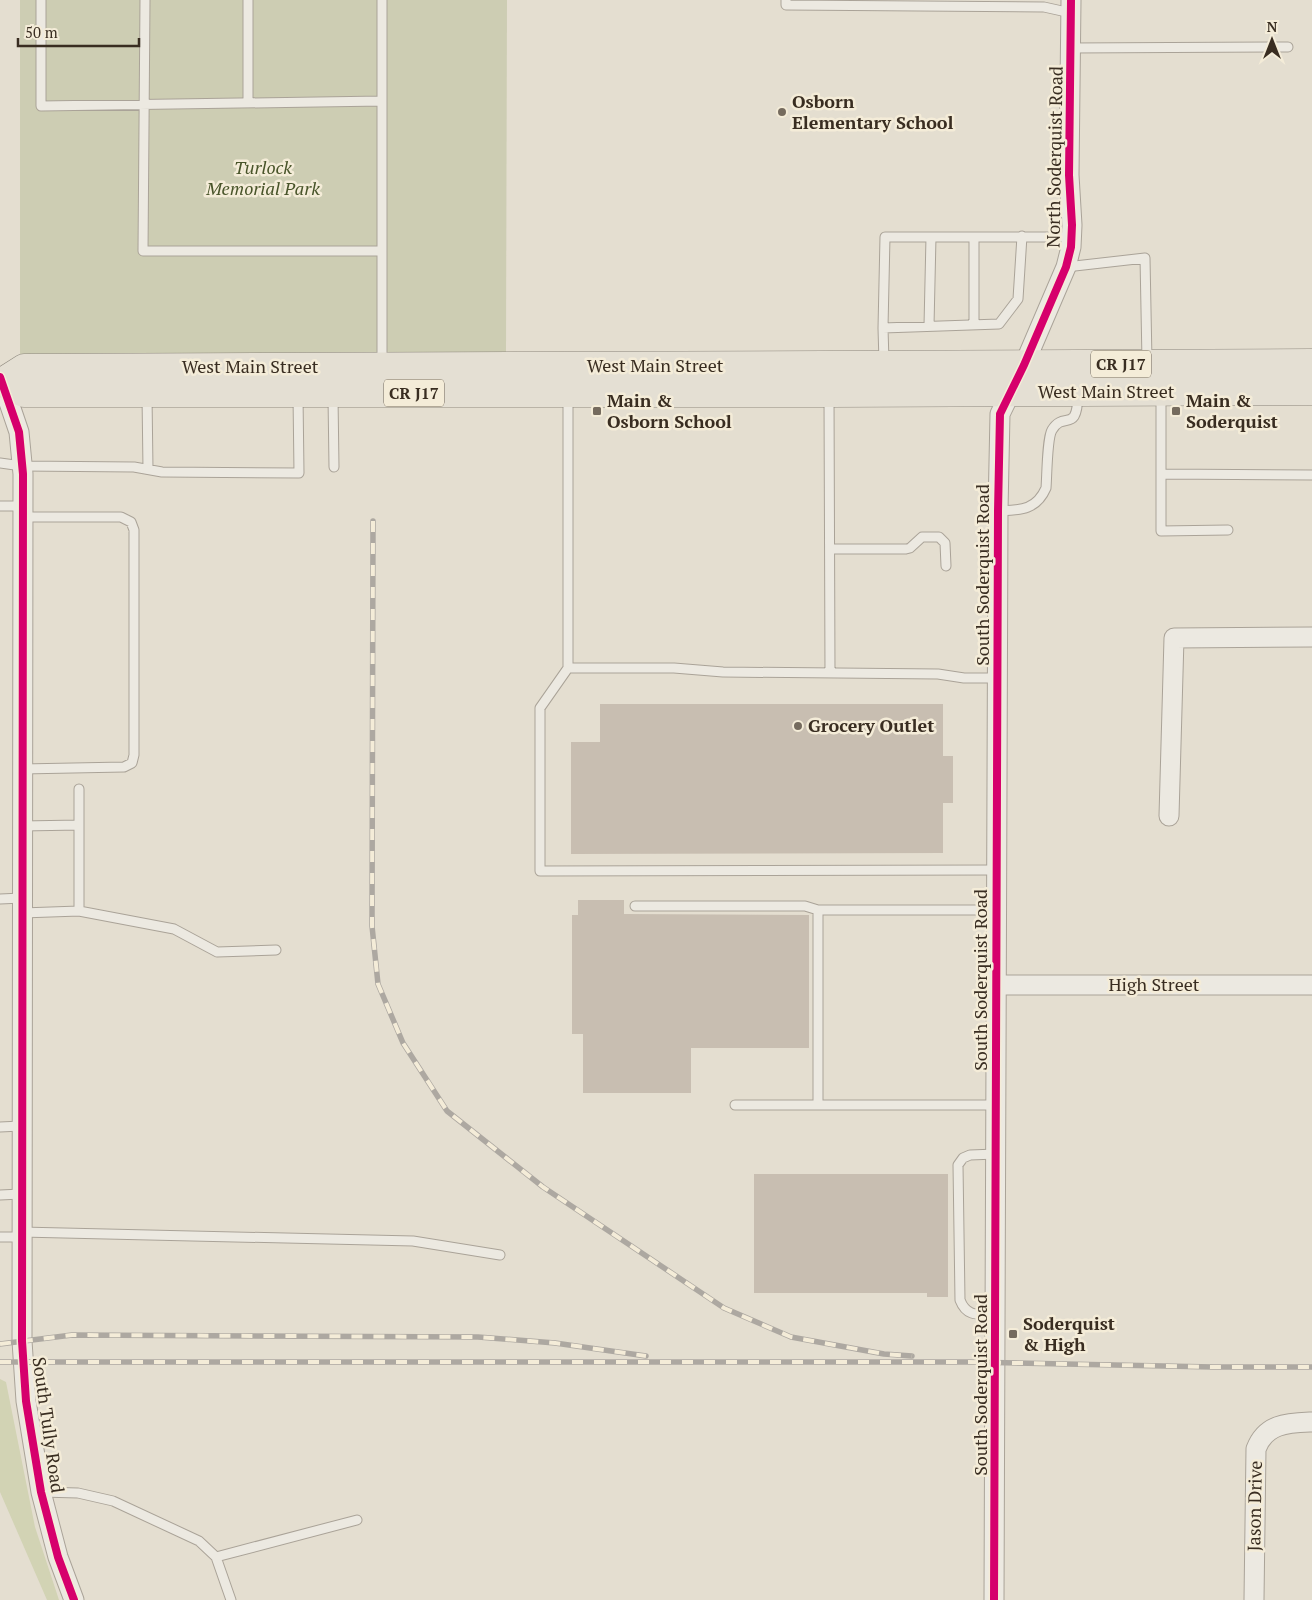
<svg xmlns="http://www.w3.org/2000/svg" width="1312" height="1600" font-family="'PT Serif',serif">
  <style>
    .green { fill: #d2d3b4 }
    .cemetery { fill: #cdcdb3 }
    .building { fill: #c8beb1 }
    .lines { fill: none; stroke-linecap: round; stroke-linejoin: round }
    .service-casing { stroke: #aaa398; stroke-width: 11 }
    .minor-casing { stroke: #aaa398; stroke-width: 21 }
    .primary-casing { stroke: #8f897f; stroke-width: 29 }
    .service { stroke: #ece9e1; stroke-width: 9 }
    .minor { stroke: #ece9e1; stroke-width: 19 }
    .primary { stroke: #e4dfd3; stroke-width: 28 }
    .rail-casing { stroke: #ada8a1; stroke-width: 5.5 }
    .rail { stroke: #f4ecd8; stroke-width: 4; stroke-dasharray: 11; stroke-linecap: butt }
    .cycleway-casing { stroke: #f4ecd8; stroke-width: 11 }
    .cycleway { stroke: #d6006c; stroke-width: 8 }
    .poi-dot { fill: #756b5e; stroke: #f4ecd8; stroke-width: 2 }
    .labels { text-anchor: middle; stroke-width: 5; stroke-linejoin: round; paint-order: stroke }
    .shield { fill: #f4ecd8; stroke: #716658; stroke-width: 1 }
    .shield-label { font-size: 16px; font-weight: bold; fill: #392d21 }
    .poi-label { font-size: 18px; font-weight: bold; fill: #392d21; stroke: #f4ecd8; text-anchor: start }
    .street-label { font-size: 18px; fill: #392d21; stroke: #f4ecd8 }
    .park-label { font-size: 18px; font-style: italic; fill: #485429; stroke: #f4ecd8 }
  </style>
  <rect width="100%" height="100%" fill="#e4ded0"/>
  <path class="green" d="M0,1379L6,1382L35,1527L59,1600H47L0,1492Z"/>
  <path class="cemetery" d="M20,0H507L506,356H20Z"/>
  <path class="building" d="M600,704H943V756H953V803H943V853L571,854V742H600Z
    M578,900H624V914L809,915V1048H691V1093H583V1034H572V915H578Z
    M754,1174H948V1297H927V1293H754Z"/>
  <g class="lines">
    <defs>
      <path id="service" d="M41,0V106L382,101
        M145,0L143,251H382
        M248,0V103
        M382,0V365
        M786,0V5L1044,7L1071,13
        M1071,48L1288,47
        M1022,236L1018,299L999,324L883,328L885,237H1072
        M974,237V325
        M1066,267L1145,258L1147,361
        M929,326L931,237
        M883,328L884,362
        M1161,395V474L1312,475
        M147,396L148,469
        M568,396V668H674L723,672L938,674L964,678H997
        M829,396L830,673
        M333,397L334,467
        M0,463L22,466L134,467L162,472L299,473L298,396
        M1161,474V531L1228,530
        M0,506H23
        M998,511C1019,510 1036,511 1046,488C1047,476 1047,438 1052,430C1064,410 1077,435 1078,394
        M830,549H906L910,548L922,537H939L945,543L946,566
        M568,668L540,708V871L996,870
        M22,769L124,767L132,763L134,755V530L131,522L121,517H23
        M22,826L79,825V789
        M0,899L22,898
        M635,906H805L818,910
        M79,911L174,929L217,952L276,950
        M22,913L79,911V825
        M735,1105H996
        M818,1105V910H996
        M0,1127L21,1126
        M0,1195L21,1194
        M21,1232L413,1241L500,1255
        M0,1237H21
        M996,1314C979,1314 967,1318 960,1300L958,1165L963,1158L970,1155L996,1154
        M41,1492L78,1493L113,1501L199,1541L216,1557L231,1600
        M216,1557L357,1520"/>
      <path id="minor" d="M2,382L19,432L23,474L22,1341L26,1401L41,1492L58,1557L74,1600
        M1169,816L1174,638L1312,637
        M996,985H1312
        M994,1600L998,511L1000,414L1024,365L1066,267L1071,247L1072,225L1069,175L1071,0
        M1254,1600L1256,1449C1266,1423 1288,1423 1312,1422"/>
      <path id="primary" d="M0,382L24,393H829L1312,391
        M2,382L24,368L1312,363"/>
    </defs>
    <use href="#service" class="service-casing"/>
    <use href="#minor" class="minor-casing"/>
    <use href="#primary" class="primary-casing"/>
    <use href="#service" class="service"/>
    <use href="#minor" class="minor"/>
    <use href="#primary" class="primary"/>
    <defs>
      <path id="rail" d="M373,521L372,926L378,984L403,1043L447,1111L543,1187L724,1308L791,1337L884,1354L912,1356
        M0,1344L72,1335L478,1337L555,1343L646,1356
        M0,1362H969L1213,1367H1312"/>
    </defs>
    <use href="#rail" class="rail-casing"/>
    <use href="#rail" class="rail"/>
    <defs>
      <path id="cycleway" d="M0,377L19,432L23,474L22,1341L26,1401L41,1492L58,1557L74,1600
        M994,1600L998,511L1000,414L1024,365L1066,267L1071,247L1072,225L1069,175L1071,0"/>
    </defs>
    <use href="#cycleway" class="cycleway-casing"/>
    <use href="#cycleway" class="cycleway"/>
  </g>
  <g class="poi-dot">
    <circle cx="782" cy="112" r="5"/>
    <rect x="592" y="406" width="10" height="10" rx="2.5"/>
    <rect x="1171" y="406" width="10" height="10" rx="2.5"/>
    <circle cx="798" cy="726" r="5"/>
    <rect x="1008" y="1329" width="10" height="10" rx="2.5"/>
  </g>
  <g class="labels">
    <g class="shield">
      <rect x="1091" y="350.5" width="60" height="27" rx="4"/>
      <rect x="384" y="379.5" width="60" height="27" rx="4"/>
    </g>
    <g class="shield-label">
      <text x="1121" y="370">CR J17</text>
      <text x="414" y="399">CR J17</text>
    </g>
    <g class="poi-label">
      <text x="792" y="108">Osborn<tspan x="792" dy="21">Elementary School</tspan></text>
      <text x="607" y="407">Main &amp;<tspan x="607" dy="21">Osborn School</tspan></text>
      <text x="1186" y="407">Main &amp;<tspan x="1186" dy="21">Soderquist</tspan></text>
      <text x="808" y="732">Grocery Outlet</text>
      <text x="1023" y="1330">Soderquist<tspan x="1023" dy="21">&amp; High</tspan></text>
    </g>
    <g class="street-label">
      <text transform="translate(1055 157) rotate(-89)" y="6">North Soderquist Road</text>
      <text x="655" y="372">West Main Street</text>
      <text x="250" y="373">West Main Street</text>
      <text x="1106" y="398">West Main Street</text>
      <text transform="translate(983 575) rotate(-90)" y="6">South Soderquist Road</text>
      <text transform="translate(981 980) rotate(-90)" y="6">South Soderquist Road</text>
      <text x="1154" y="991">High Street</text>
      <text transform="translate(981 1385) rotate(-90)" y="6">South Soderquist Road</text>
      <text transform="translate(48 1425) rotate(82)" y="6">South Tully Road</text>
      <text transform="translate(1255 1506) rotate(-89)" y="6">Jason Drive</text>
    </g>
    <g class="park-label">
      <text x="263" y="174">Turlock<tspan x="263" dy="21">Memorial Park</tspan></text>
    </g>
  </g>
  <g transform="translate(1272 40)" stroke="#f4ecd8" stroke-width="4" paint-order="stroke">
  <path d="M0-4L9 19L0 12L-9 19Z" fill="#392d21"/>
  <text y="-8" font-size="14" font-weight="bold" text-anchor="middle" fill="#392d21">N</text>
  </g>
  <path d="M18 38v8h121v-8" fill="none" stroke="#392d21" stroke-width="2.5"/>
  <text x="25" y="38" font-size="15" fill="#392d21" stroke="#f4ecd8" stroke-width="4" paint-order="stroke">50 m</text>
</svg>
